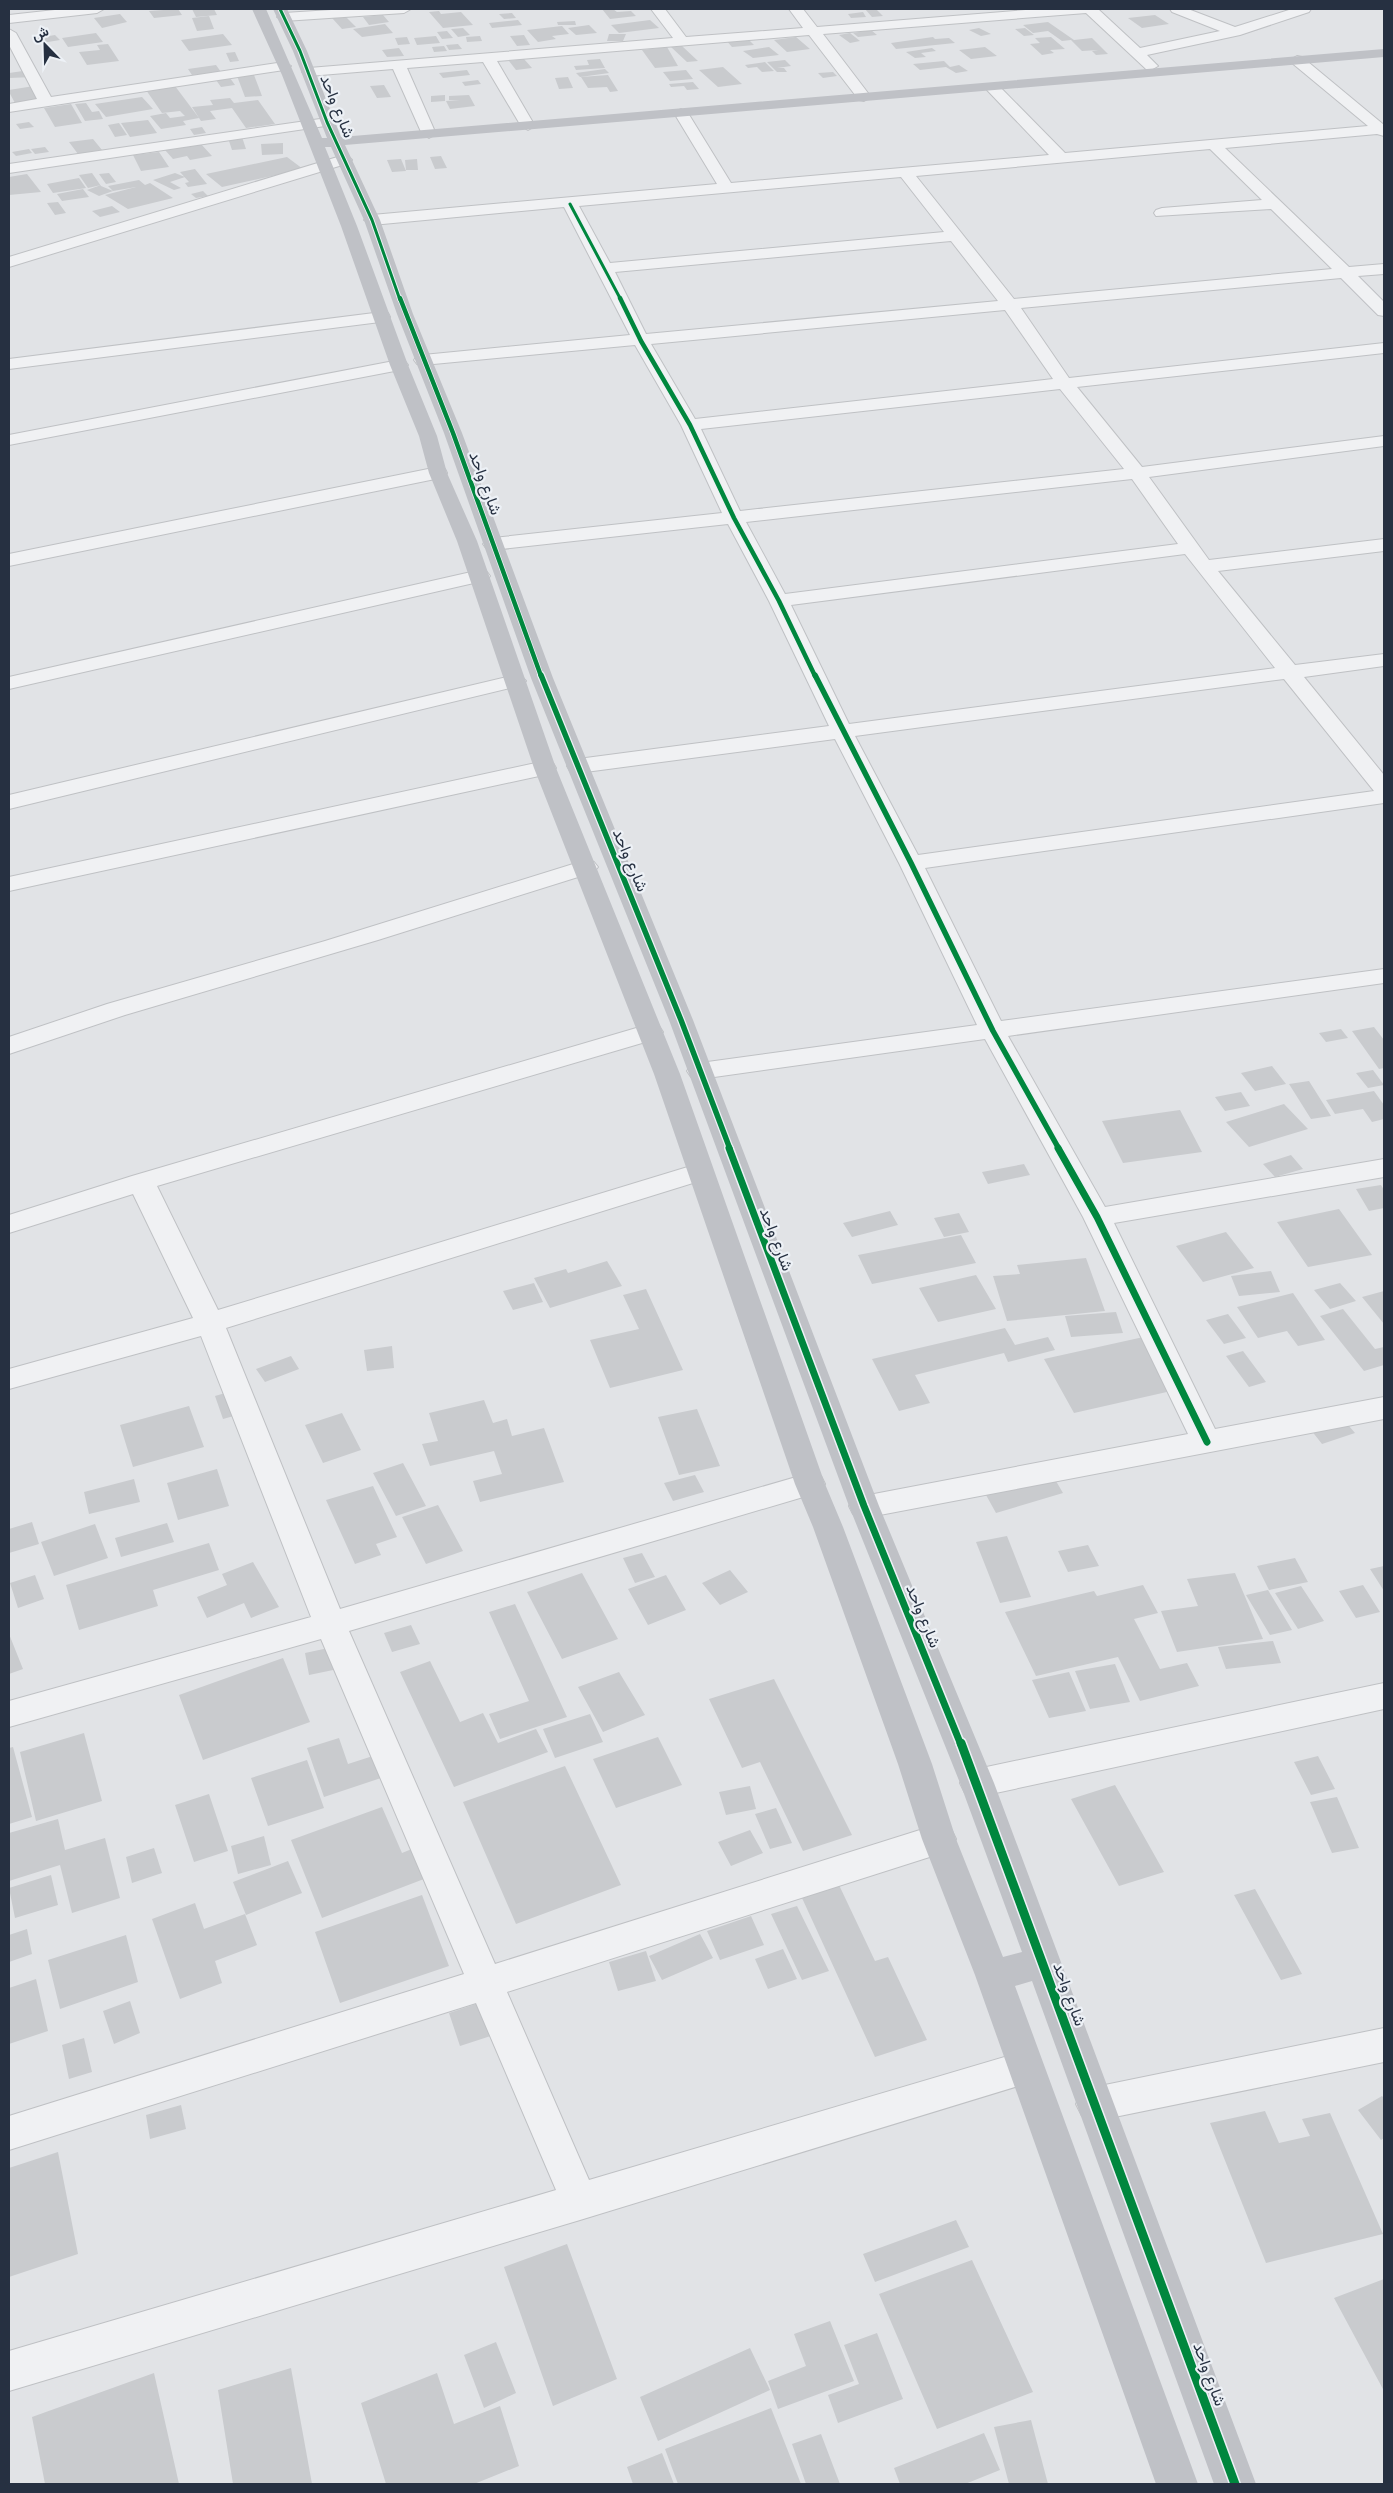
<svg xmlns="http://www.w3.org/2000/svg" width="1393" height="2493" font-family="'Nunito Sans',Vazirmatn,sans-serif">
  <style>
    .building { fill: #c9cbce }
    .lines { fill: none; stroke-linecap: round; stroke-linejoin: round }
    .street-casing { stroke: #bfc1c4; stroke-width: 2 }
    .street { fill: #f0f1f3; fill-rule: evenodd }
    .secondary { fill: #bfc1c6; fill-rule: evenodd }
    .cycleway-far4-casing { stroke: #edf1f6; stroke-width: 5 }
    .cycleway-far3-casing { stroke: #edf1f6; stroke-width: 6 }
    .cycleway-far2-casing { stroke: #edf1f6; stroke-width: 8 }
    .cycleway-far1-casing { stroke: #edf1f6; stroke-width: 10 }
    .cycleway-casing { stroke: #edf1f6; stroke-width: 12 }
    .cycleway-far4 { stroke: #00873e; stroke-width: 3 }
    .cycleway-far3 { stroke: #00873e; stroke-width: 4.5 }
    .cycleway-far2 { stroke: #00873e; stroke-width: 5.5 }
    .cycleway-far1 { stroke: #00873e; stroke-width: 7 }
    .cycleway { stroke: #00873e; stroke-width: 9 }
    .labels { text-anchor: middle; stroke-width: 4.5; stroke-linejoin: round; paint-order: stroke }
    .street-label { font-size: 16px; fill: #263041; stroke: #edf1f6 }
  </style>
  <rect width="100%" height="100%" fill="#e1e3e6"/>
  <path class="building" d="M178,9L182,15L154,18L149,11Z
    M192,9H214L217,15L196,17Z
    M602,9H613L617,12L631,11L636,16L610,19Z
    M865,9H876L883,16L872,17Z
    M439,11L441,14L461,12L473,25L443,28L429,12Z
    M863,12L866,17L851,18L848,14Z
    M512,13L516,18L504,19L499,14Z
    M120,14L127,22L102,28L94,18Z
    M383,15L389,22L369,25L363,17Z
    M1155,15L1169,24L1142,28L1128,18Z
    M209,16L214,29L197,31L192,18Z
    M345,16L356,27L342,29L332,18Z
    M518,20L522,25L492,28L489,23Z
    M650,20L659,28L619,33L611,25Z
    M575,21L576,25H558L557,22Z
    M1048,22L1074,40L1092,38L1108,54L1096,55L1092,51L1098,50L1082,51L1071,40L1062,41L1048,31L1033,33L1023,25Z
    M385,24L393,33L362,37L353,29Z
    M589,25L597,33L576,35L568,28Z
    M562,26L569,34L552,36L556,39L538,42L527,30Z
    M463,28L470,35L458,37L451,29Z
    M979,28L991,34L981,36L969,30Z
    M1025,28L1034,35L1024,36L1015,29Z
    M871,30L877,35L858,37L853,33Z
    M447,31L453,38L442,39L437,32Z
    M96,33L103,42L68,47L62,38Z
    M850,33L860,41L850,43L839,35Z
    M223,34L232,45L189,51L181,40Z
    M609,34H626L623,41H607Z
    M55,35L60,40L36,44L32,39Z
    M524,35L530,45L517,46L510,36Z
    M436,36L440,43L417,45L414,38Z
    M480,36L482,41L467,42L466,37Z
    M407,37L410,44L398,45L395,38Z
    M746,37L754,45L732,47L725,39Z
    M796,37L810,49L787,52L774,40Z
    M933,37L935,39L949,38L955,43L896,49L891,43Z
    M1051,37L1065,49L1050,50L1054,53L1042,55L1030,44L1040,43L1035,38Z
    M108,44L119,61L87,65L79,52L100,50L97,45Z
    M458,44L462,49L449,50L446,45Z
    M444,46L447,51L434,52L432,47Z
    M682,46L698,61L687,62L671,47Z
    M667,47L678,66L655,68L642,50Z
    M769,47L779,55L753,58L743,51Z
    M985,47L997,56L971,59L959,50Z
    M399,48L404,56L387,57L382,50Z
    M932,48L936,51L921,53L926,57L915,58L906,52Z
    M235,52L239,61L230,62L226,53Z
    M524,59L532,68L516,70L509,61Z
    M600,59L605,68L576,70L574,66L589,65L587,60Z
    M785,60L791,66L777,68H784L787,72H777L767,62Z
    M944,61L950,67L959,65L968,71L956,73L946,67L920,70L913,64Z
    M765,62L774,71L762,72L757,67L748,68L745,65Z
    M216,65L221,72L192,75L188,69Z
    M723,67L742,84L718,87L699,70Z
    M605,69L609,73L580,77L576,73Z
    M30,70L34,77L9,78V73Z
    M467,70L470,75L443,78L439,73Z
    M686,70L693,79L670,81L663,72Z
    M833,72L837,76L823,78L818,73Z
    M254,75L262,96L245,97L237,76Z
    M608,75L618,91L610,92L607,87L588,88L581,77Z
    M568,77L573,88L559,89L555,78Z
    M230,78L235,85L221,87L216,80Z
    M478,80L481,84L465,86L462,82Z
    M693,82L699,89L687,90L684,86L671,87L669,84Z
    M384,85L391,97L377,98L370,86Z
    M34,86L42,100L15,103L9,92V90Z
    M175,86L199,118L183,121L186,125L161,129L150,116L166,113L170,118L185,116L180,111L162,113L146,90Z
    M445,95V101L431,102V96Z
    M469,95L475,106L450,109L446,101L460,100H449V96Z
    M142,97L153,109L106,117L95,104Z
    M230,98L234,103L258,100L275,124L246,128L232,108L210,111L216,119L201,121L192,107L213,105L210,100Z
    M86,103L92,112L99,111L103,119L85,121L75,104Z
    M71,104L82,123L55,127L44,108Z
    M148,120L157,133L130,137L121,123Z
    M29,122L34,127L20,129L16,124Z
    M119,123L127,135L115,137L108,125Z
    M202,127L206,133L194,135L190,129Z
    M242,137L246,149L232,150L228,138Z
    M93,139L102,150L78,154L69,142Z
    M283,143V154L262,155L261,144Z
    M201,144L212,156L190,160L187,156L173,159L165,150Z
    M45,147L49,152L35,154L31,149Z
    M29,149L32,153L16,156L12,152Z
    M159,152L169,167L141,171L133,155Z
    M441,156L447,168L435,169L430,157Z
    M287,157L303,169L222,187L206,174Z
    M401,159L406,171L392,172L387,160Z
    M417,159L418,170H406L405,160Z
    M195,169L207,184L188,187L185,183L189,182L180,172Z
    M92,173L101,186L113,191L99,196L87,190L101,185L88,188L79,175Z
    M109,173L116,182L106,184L99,174Z
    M175,173L185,177L170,182L181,188L174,190L153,180Z
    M27,174L41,192L9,195V177Z
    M79,178L86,188L53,193L47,184Z
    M139,180L145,185L150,183L173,198L128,209L105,195L136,187L113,191L108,186Z
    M83,189L89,197L62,201L57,194Z
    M203,191L208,196L196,198L191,194Z
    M58,202L66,213L55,215L47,203Z
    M112,206L120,212L100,217L92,211Z
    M1374,1027L1384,1040V1068L1379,1069L1352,1031Z
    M1341,1029L1348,1038L1326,1042L1319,1033Z
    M1272,1066L1286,1084L1255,1091L1241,1073Z
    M1373,1070L1384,1085L1368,1088L1356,1073Z
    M1309,1081L1331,1116L1311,1119L1289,1084Z
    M1374,1091L1384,1105V1119L1372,1122L1363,1109L1335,1114L1326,1100Z
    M1241,1092L1250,1106L1225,1111L1215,1097Z
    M1284,1104L1308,1129L1249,1147L1226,1122Z
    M1180,1110L1202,1152L1123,1163L1102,1121Z
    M1291,1155L1303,1169L1275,1177L1263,1164Z
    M1024,1164L1030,1175L988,1184L982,1172Z
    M1381,1185L1384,1190V1208L1369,1211L1356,1189Z
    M1339,1209L1372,1255L1308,1267L1277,1222Z
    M890,1211L898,1225L852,1237L843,1223Z
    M959,1213L969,1232L944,1237L934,1218Z
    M1226,1232L1254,1268L1203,1282L1176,1246Z
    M961,1235L976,1263L872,1284L858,1255Z
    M1086,1258L1105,1311L1007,1321L993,1276L1020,1274L1017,1265Z
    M607,1261L622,1286L550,1308L534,1278L566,1269L568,1273Z
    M1271,1271L1280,1292L1239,1296L1231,1276Z
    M976,1275L996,1309L938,1322L919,1288Z
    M534,1283L543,1302L513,1310L503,1291Z
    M1340,1283L1356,1301L1330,1309L1314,1290Z
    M646,1289L683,1370L610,1388L590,1340L639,1329L623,1295Z
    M1384,1291V1324L1362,1297Z
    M1293,1293L1325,1340L1298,1346L1287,1331L1258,1338L1237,1307Z
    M1343,1309L1375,1349L1384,1347V1365L1364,1371L1320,1316Z
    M1116,1312L1123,1333L1071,1337L1065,1316Z
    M1228,1314L1246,1338L1224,1344L1206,1320Z
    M1005,1328L1015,1345L1048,1337L1055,1350L1008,1362L1004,1353L915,1375L930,1403L899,1411L872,1359Z
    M1148,1336L1180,1389L1074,1413L1044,1359Z
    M392,1346L394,1368L367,1371L364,1350Z
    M1243,1351L1266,1382L1249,1387L1226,1356Z
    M291,1356L299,1369L265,1382L256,1369Z
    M232,1391L241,1414L223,1419L215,1396Z
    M484,1400L493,1423L507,1419L512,1436L544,1428L564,1482L480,1502L473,1481L502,1474L494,1451L430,1466L422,1444L438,1441L429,1413Z
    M189,1406L204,1447L133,1467L120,1425Z
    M697,1409L720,1466L679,1475L658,1417Z
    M342,1413L361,1450L323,1463L305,1425Z
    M1343,1419L1355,1433L1322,1444L1311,1430Z
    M403,1463L426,1506L396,1516L373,1473Z
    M217,1469L229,1506L178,1520L167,1483Z
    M695,1475L704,1492L673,1501L664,1483Z
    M1053,1476L1063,1493L996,1513L986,1495Z
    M134,1479L140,1502L89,1514L84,1492Z
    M373,1486L397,1537L376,1544L381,1555L355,1564L326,1500Z
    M438,1505L463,1551L426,1564L402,1517Z
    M32,1522L39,1544L9,1553V1529Z
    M167,1523L174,1542L121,1557L115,1538Z
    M95,1524L108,1558L54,1576L41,1542Z
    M1007,1536L1031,1597L1000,1603L976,1542Z
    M209,1543L219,1570L153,1590L158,1606L79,1630L66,1585Z
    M1088,1545L1099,1566L1068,1572L1058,1551Z
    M642,1553L655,1577L635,1583L623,1558Z
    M1295,1558L1308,1582L1269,1590L1257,1566Z
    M253,1562L279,1607L251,1618L244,1603L207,1618L197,1597L227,1585L222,1574Z
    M1384,1566V1591L1370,1569Z
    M730,1570L748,1592L720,1605L702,1583Z
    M582,1573L618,1639L562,1659L527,1592Z
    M1235,1573L1263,1639L1177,1652L1161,1611L1198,1606L1187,1579Z
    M35,1575L44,1599L18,1608L10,1583Z
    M666,1575L686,1610L648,1625L628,1589Z
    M1143,1585L1158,1613L1134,1619L1160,1669L1187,1663L1199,1686L1140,1701L1118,1657L1036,1676L1005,1612L1094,1591L1097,1596Z
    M1363,1585L1380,1612L1356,1618L1339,1591Z
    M1301,1586L1324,1621L1298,1629L1275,1593Z
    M1268,1590L1292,1630L1270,1635L1246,1595Z
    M515,1604L567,1717L500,1739L489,1714L529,1701L489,1612Z
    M411,1625L420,1644L392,1652L384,1633Z
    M9,1634L23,1669L9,1674Z
    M1273,1641L1281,1663L1226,1669L1218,1647Z
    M333,1647L338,1669L309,1675L305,1653Z
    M283,1658L310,1722L203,1760L179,1695Z
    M430,1661L460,1722L483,1713L498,1743L536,1729L548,1752L454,1787L400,1672Z
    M1115,1664L1130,1702L1090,1709L1075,1671Z
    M619,1672L645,1715L603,1732L578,1687Z
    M1069,1672L1086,1711L1049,1718L1032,1680Z
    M774,1679L852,1835L803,1851L760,1762L742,1768L709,1699Z
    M590,1714L603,1742L555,1758L543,1729Z
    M84,1733L102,1801L36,1821L20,1752Z
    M658,1737L682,1785L616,1808L593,1759Z
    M339,1738L348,1764L376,1755L384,1777L324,1797L307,1748Z
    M13,1747L32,1817L9,1824V1748Z
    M1318,1756L1335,1789L1311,1795L1294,1762Z
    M307,1760L324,1808L268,1826L251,1778Z
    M565,1766L621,1885L516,1924L463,1802Z
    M1115,1785L1164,1872L1119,1886L1071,1799Z
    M750,1786L756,1809L726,1815L719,1792Z
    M209,1794L228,1851L194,1862L175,1805Z
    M1337,1797L1359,1848L1332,1853L1310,1802Z
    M382,1807L402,1853L424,1844L437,1874L322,1918L291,1840Z
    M776,1808L792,1843L770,1849L755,1814Z
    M58,1819L65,1850L105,1838L120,1898L72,1913L60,1865L9,1881V1833Z
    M750,1830L763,1853L731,1866L718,1842Z
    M264,1836L271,1865L238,1874L231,1846Z
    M154,1848L162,1873L132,1883L126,1857Z
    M288,1861L302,1893L246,1915L233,1882Z
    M51,1875L58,1905L15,1918L9,1888Z
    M839,1885L875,1961L888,1957L927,2040L875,2057L802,1898Z
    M1255,1889L1302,1974L1281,1980L1234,1895Z
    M422,1895L449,1966L340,2003L315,1932Z
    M195,1903L204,1929L245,1914L257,1945L215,1961L222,1983L180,1999L152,1919Z
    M797,1906L829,1971L802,1980L771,1914Z
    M751,1916L764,1945L720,1960L707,1931Z
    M27,1929L32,1954L9,1962V1935Z
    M700,1934L713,1958L662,1980L649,1956Z
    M126,1935L138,1982L60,2009L48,1960Z
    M783,1949L797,1979L768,1989L755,1959Z
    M646,1951L656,1981L618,1991L609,1962Z
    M36,1979L48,2031L9,2044V1988Z
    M494,1998L506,2031L460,2046L449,2013Z
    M130,2001L140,2033L114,2044L103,2011Z
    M84,2038L92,2072L69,2079L62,2045Z
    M1382,2096L1384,2098V2138L1381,2140L1358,2110Z
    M181,2105L186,2129L150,2139L146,2115Z
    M1265,2111L1279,2143L1310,2136L1302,2119L1330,2113L1383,2234L1266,2263L1210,2123Z
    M58,2152L78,2254L9,2277V2168Z
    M956,2220L969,2247L875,2282L863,2254Z
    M567,2244L617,2379L553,2406L504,2267Z
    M972,2260L1033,2392L937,2429L879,2294Z
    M1384,2279V2391L1334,2298Z
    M830,2321L854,2381L778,2409L768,2381L806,2366L794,2334Z
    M877,2333L903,2399L838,2423L828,2395L859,2384L844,2345Z
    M496,2342L516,2393L484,2408L464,2355Z
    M750,2348L770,2390L658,2441L640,2397Z
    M291,2368L312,2484H233L218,2390Z
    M154,2373L179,2484H45L32,2417Z
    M437,2373L454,2424L500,2406L519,2466L474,2484H386L361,2403Z
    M771,2408L801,2484H678L665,2449Z
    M1031,2420L1048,2484H1009L994,2427Z
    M984,2433L1000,2470L965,2484H900L894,2468Z
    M821,2434L840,2484H806L792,2444Z
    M662,2453L674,2484H633L627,2467Z"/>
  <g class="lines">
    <defs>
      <path id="street" d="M64,9H104L97,13L9,23V15Z
        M347,9H411L404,13L284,21L277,17L284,13Z
        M651,9H665L686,37L803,28L789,9H803L817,27L1038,9H1098L1140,48L1220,31L1172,12L1170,9H1188L1235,27L1292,9H1311L1309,12L1240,35L1147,55L1158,66L1151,70L1146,69L1086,13L823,34L871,97L864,101L859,100L809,35L497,61L535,126L528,130L521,126L483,62L407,68L436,134L429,138L422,134L393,69L309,76L302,72L309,68L673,38Z
        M9,29L16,33L51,97L284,62L291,66L284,70L9,112V104L37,99L9,45Z
        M1297,56L1302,57L1384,125V136L1377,134L1225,148L1349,267L1384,264V274L1358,276L1384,302V316L1378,315L1341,278L1021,308L1069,378L1384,343V353L1077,387L1142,467L1384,436V446L1149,477L1209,560L1384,539V551L1218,571L1295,665L1384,654V666L1304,677L1384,775V803L925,868L1001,1021L1384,969V983L1008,1036L1105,1207L1384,1159V1177L1114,1223L1215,1429L1384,1397V1419L864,1518L853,1514L849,1506L853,1498L1188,1434L1083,1217L985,1039L700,1079L691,1077L687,1071L691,1065L700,1063L977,1025L899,863L835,739L578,773L570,771L567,766L570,761L578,759L829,726L769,601L728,524L493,550L486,548L483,544L486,540L493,538L722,513L681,425L635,345L423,365L417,364L414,360L417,356L423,355L630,335L564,207L372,225L364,220L372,215L717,184L674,113L681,109L688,113L731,183L1049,155L987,90L985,87L987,84H997L1065,153L1368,126L1292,63L1290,60ZM1210,149L1262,200L1162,208L1156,210L1154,213L1156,216L1271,209L1332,269L1014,299L916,176ZM901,177L944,232L610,263L579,206ZM951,241L998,301L646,334L615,272ZM1005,310L1053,379L695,419L651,344ZM1060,389L1124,469L740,511L701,429ZM1132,479L1178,544L785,594L746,522ZM1185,554L1275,668L849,724L791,605ZM1284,679L1374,791L918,855L855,736Z
        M327,118L332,119L334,122L332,125L9,173V164Z
        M344,155L349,157L352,160L349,163L9,267V257Z
        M382,312L388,313L390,317L388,321L9,369V359Z
        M399,360L405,361L408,365L405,369L9,445V435Z
        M438,467L445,469L447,473L445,477L9,566V554Z
        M480,570L487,572L490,576L487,580L9,689V677Z
        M515,675L522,677L526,681L522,685L9,809V795Z
        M545,761L553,763L556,768L553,773L9,891V877Z
        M586,860L594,862L598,867L594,872L378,940L125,1015L9,1054V1037L107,1004L325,941Z
        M650,1024L659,1026L663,1032L659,1038L157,1186L218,1310L691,1166L700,1163L709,1166L713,1172L709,1178L226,1328L340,1609L810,1473L821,1476L825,1484L821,1492L810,1495L349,1631L495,1964L939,1824L951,1829L956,1839L951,1849L939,1854L507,1992L589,2180L1025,2051L1038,2056L1043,2068L1038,2080L580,2220L9,2391V2351L556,2190L476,2003L9,2150V2116L464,1974L321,1639L9,1727V1701L311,1617L201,1336L9,1389V1369L193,1318L133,1194L9,1233V1215L132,1176Z
        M1384,1683V1709L977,1797L965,1793L960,1783L965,1773L977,1769Z
        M1384,2028V2062L1095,2121L1082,2116L1076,2104L1082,2092L1095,2087Z"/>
    </defs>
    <use href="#street" class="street-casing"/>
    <use href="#street" class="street"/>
    <path class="secondary" d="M252,9H266L322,138H327L293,51L273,9H287L307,51L341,137L1384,49V57L345,145L380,220L413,314L462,433L553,678L693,1020L879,1506L994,1783L1256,2484H1214L1032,1981L1015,1986L1198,2484H1156L975,1975L922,1839L898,1764L813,1527L795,1484L654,1074L534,768L457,541L429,473L419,436L390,365L341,226L282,75ZM325,147H331L364,220L397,314L444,433L531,678L669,1020L849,1506L960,1783L1022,1952L1003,1957L956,1839L932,1764L843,1527L825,1484L680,1074L556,768L477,541L447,473L437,436L408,365L357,226Z"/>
    <defs>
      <path id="cycleway-far4" d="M280,9L300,51L327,122L372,220L400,300
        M570,204L621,300"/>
      <path id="cycleway-far3" d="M400,298L453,433L541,676
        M620,298L641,341L690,425L734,518L779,601L815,676"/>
      <path id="cycleway-far2" d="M541,675L681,1020L730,1149
        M815,675L911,863L993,1031L1059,1149"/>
      <path id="cycleway-far1" d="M729,1148L864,1506L961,1745
        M1058,1148L1097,1217L1207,1442"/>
      <path id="cycleway" d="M961,1743L1235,2484"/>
    </defs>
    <use href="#cycleway-far4" class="cycleway-far4-casing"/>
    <use href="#cycleway-far3" class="cycleway-far3-casing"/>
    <use href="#cycleway-far2" class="cycleway-far2-casing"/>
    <use href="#cycleway-far1" class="cycleway-far1-casing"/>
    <use href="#cycleway" class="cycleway-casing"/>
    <use href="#cycleway-far4" class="cycleway-far4"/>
    <use href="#cycleway-far3" class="cycleway-far3"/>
    <use href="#cycleway-far2" class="cycleway-far2"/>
    <use href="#cycleway-far1" class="cycleway-far1"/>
    <use href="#cycleway" class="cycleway"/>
  </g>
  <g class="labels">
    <g class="street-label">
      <text transform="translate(338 106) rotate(68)" y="6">شارع واحد</text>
      <text transform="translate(486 483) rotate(70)" y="6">شارع واحد</text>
      <text transform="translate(631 860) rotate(67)" y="6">شارع واحد</text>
      <text transform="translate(777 1239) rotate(69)" y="6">شارع واحد</text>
      <text transform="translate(924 1616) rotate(68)" y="6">شارع واحد</text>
      <text transform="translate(1070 1994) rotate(70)" y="6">شارع واحد</text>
      <text transform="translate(1210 2374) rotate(70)" y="6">شارع واحد</text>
    </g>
  </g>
  <rect width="1393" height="2493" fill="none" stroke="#263041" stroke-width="20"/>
  <g transform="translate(45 45) rotate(337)" stroke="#edf1f6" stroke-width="4" paint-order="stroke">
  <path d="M0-4L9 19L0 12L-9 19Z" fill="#263041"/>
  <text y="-8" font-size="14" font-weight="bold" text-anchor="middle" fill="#263041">ش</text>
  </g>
</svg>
